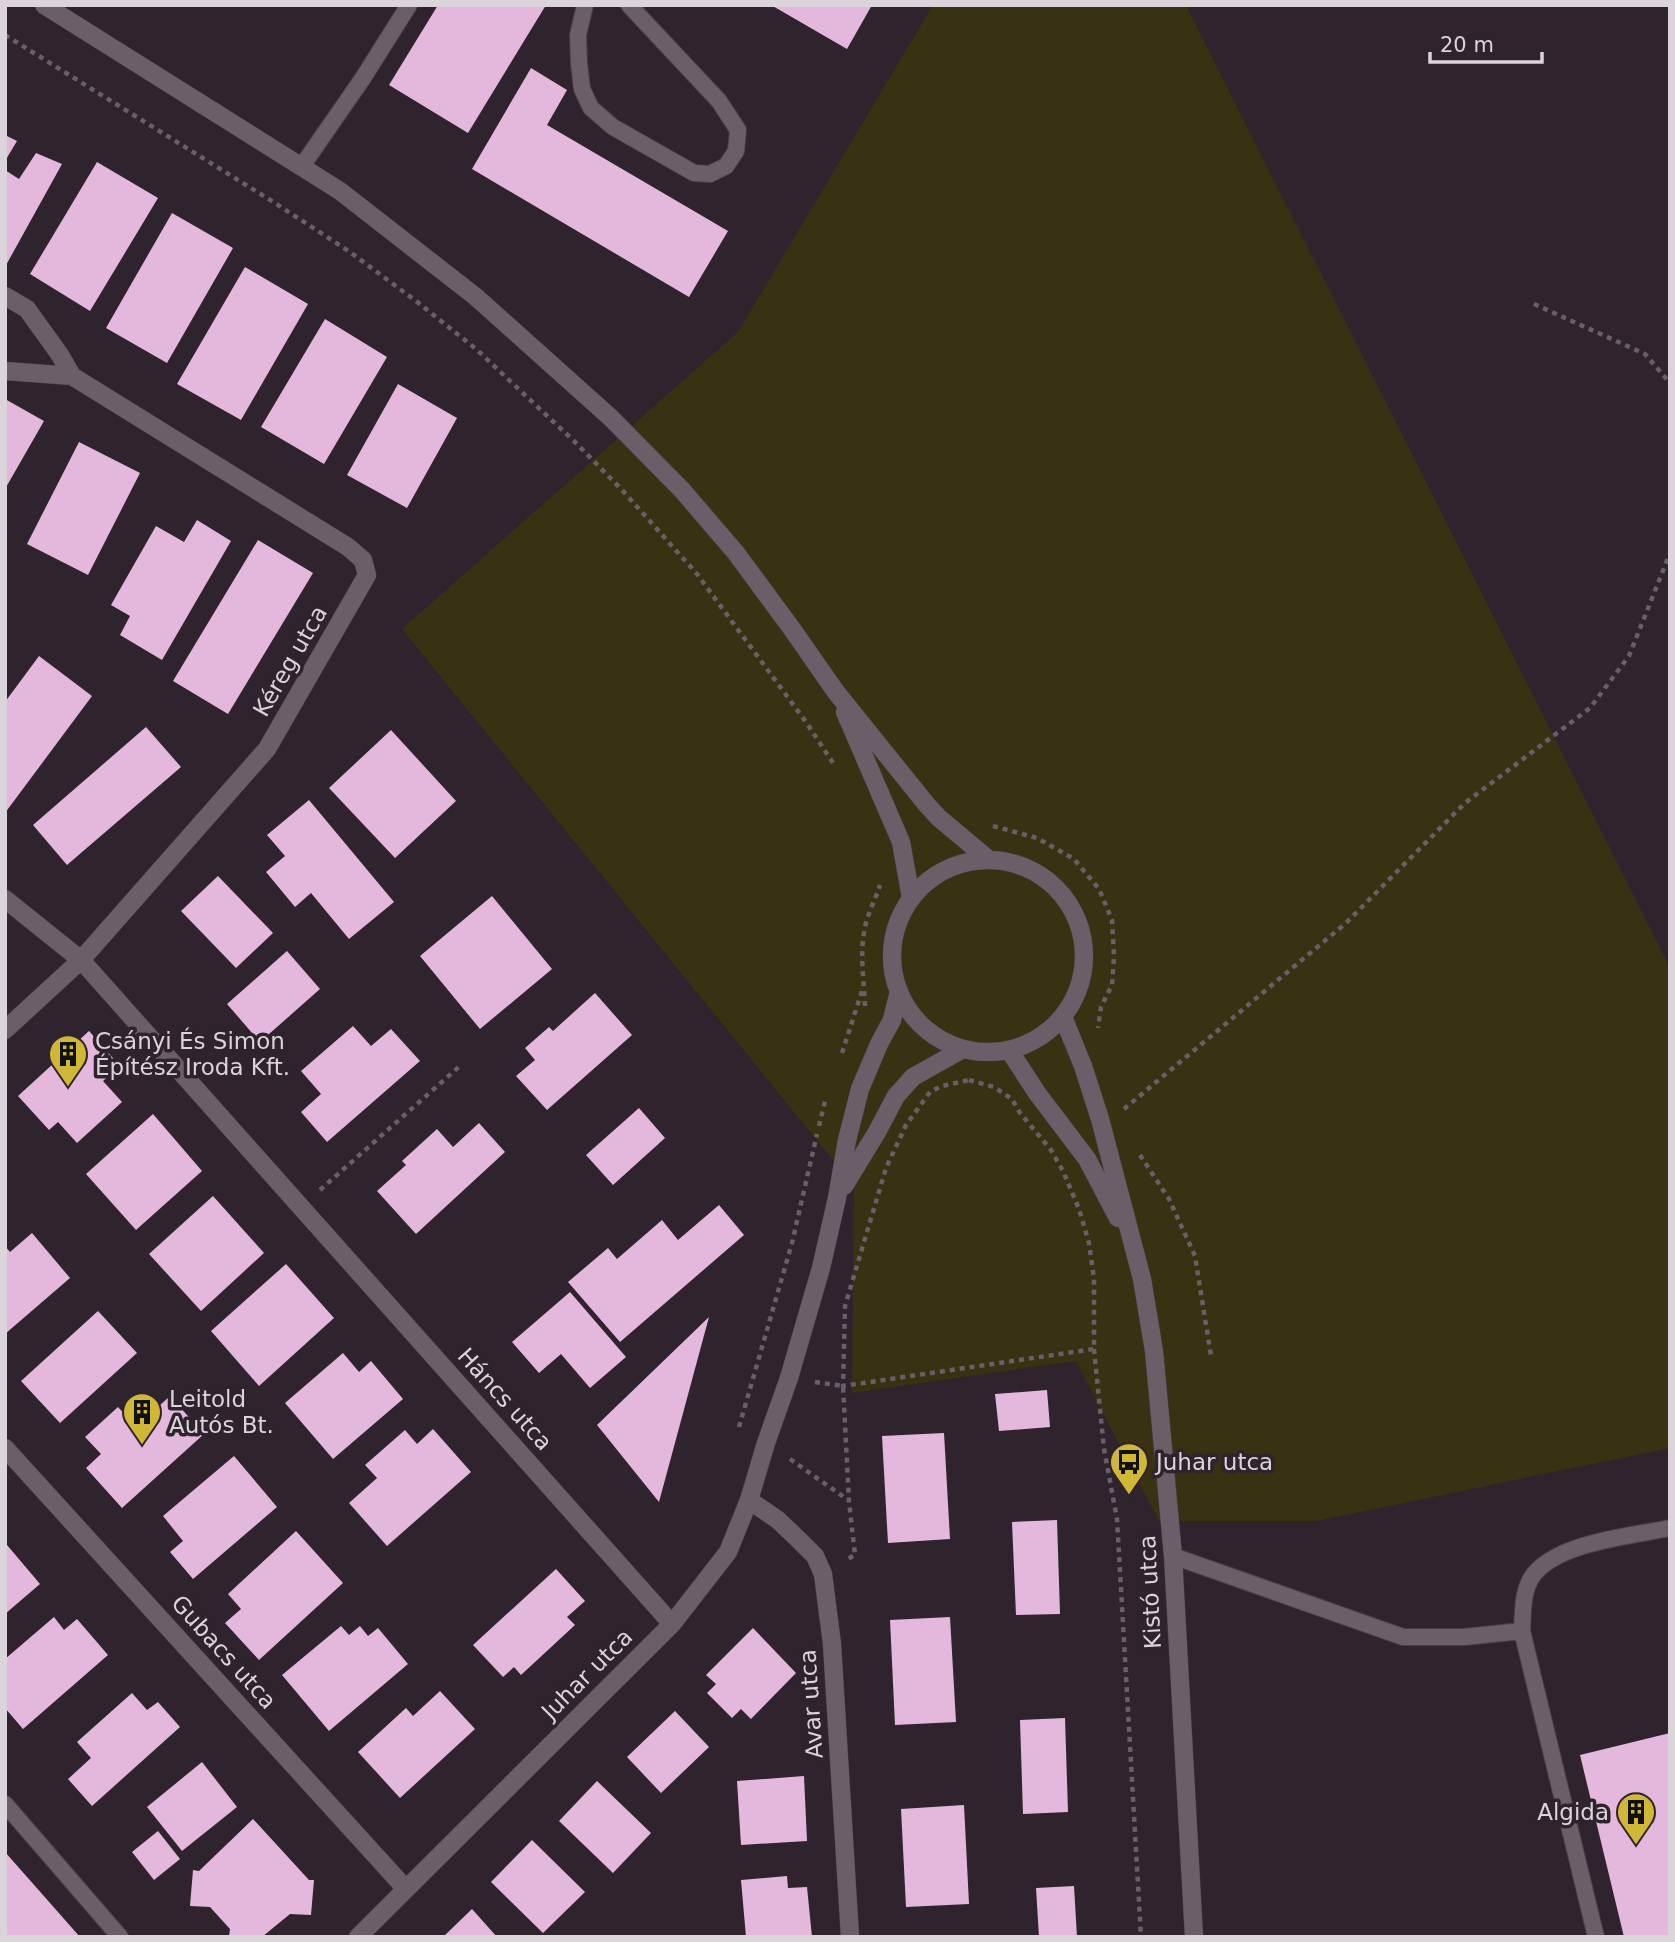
<svg xmlns="http://www.w3.org/2000/svg" width="1675" height="1942" font-family="'DejaVu Sans',sans-serif">
  <style>
    .green { fill: #393212 }
    .building { fill: #e4b8dc }
    .lines { fill: none; stroke-linecap: round; stroke-linejoin: round }
    .service-casing { stroke: #4a4148; stroke-width: 18 }
    .minor-casing { stroke: #4a4148; stroke-width: 19 }
    .path { stroke: #695f67; stroke-width: 4.5; stroke-dasharray: 5 5; stroke-linecap: butt }
    .service { stroke: #6b5e69; stroke-width: 16 }
    .minor { stroke: #6b5e69; stroke-width: 18 }
    .labels { text-anchor: middle; stroke-width: 7; stroke-linejoin: round; paint-order: stroke }
    .street-label { font-size: 23px; fill: #dbd4da; stroke: #2f242d }
    .poi-label { font-size: 23px; fill: #dbd4da; stroke: #2f242d; text-anchor: start }
  </style>
  <rect width="100%" height="100%" fill="#2f242d"/>
  <path class="green" d="M933,5H1186L1670,968V1448L1316,1521H1159L1076,1361L852,1393L854,1186L402,629L738,332Z"/>
  <path class="building" d="M438,5H546L468,133L389,85Z
    M771,5H872L847,49Z
    M531,68L567,90L547,125L728,231L689,297L472,169Z
    M5,135L17,141L5,161Z
    M36,153L62,164L5,267V170L19,179Z
    M97,162L158,198L90,311L30,274Z
    M172,213L233,248L167,363L106,328Z
    M245,267L308,304L241,420L177,384Z
    M325,319L387,357L324,464L261,427Z
    M398,384L457,418L407,508L347,475Z
    M5,399L44,421L5,489Z
    M79,442L140,473L88,575L27,544Z
    M197,520L231,541L162,660L120,635L130,616L111,605L156,526L184,542Z
    M258,540L313,573L228,714L173,681Z
    M39,656L92,696L5,813V702Z
    M146,727L181,767L67,865L33,825Z
    M391,730L456,801L395,858L329,788Z
    M309,800L394,902L349,939L311,893L295,907L266,872L285,856L267,835Z
    M218,876L273,933L236,968L181,911Z
    M492,896L552,969L480,1029L420,956Z
    M287,951L320,989L260,1042L227,1004Z
    M595,993L632,1035L547,1110L516,1076L535,1060L525,1048L549,1027L553,1031Z
    M353,1026L371,1046L391,1029L420,1061L327,1142L301,1112L321,1094L301,1071Z
    M89,1031L120,1066L103,1081L122,1102L77,1143L58,1122L49,1130L18,1096Z
    M639,1108L665,1138L613,1185L586,1155Z
    M153,1114L202,1171L136,1230L86,1174Z
    M479,1123L505,1152L416,1234L377,1191L406,1165L402,1161L437,1129L453,1147Z
    M213,1196L264,1253L201,1311L149,1254Z
    M719,1205L744,1235L620,1342L568,1282L608,1248L617,1259L662,1220L678,1240Z
    M32,1233L70,1278L5,1334V1246L10,1252Z
    M286,1264L334,1318L259,1386L211,1331Z
    M570,1292L626,1357L590,1388L561,1354L539,1373L512,1342Z
    M98,1311L137,1353L60,1423L21,1381Z
    M709,1317L659,1502L597,1425Z
    M343,1353L359,1372L371,1361L403,1399L333,1459L285,1403Z
    M1047,1390L1050,1427L999,1431L995,1394Z
    M170,1396L204,1434L122,1508L86,1468L101,1454L85,1437L118,1407L136,1427Z
    M433,1429L471,1472L387,1546L349,1503L377,1478L365,1465L405,1430L417,1444Z
    M944,1433L950,1539L888,1543L882,1436Z
    M234,1456L277,1507L193,1579L170,1552L183,1541L163,1516Z
    M1057,1520L1060,1614L1016,1615L1012,1522Z
    M296,1531L343,1583L259,1660L225,1623L241,1609L228,1594Z
    M7,1545L40,1584L5,1614V1547Z
    M556,1569L585,1601L567,1617L575,1625L521,1675L514,1667L503,1677L473,1645Z
    M54,1617L64,1630L77,1619L108,1655L23,1729L5,1708V1659Z
    M950,1617L956,1722L895,1725L890,1620Z
    M341,1626L349,1635L360,1626L368,1636L378,1628L408,1664L329,1731L282,1675Z
    M753,1628L796,1673L751,1719L741,1709L732,1718L707,1693L716,1684L706,1675Z
    M440,1691L475,1729L400,1798L358,1752L406,1708L413,1716Z
    M132,1693L147,1710L158,1702L180,1727L92,1806L68,1779L91,1758L77,1742Z
    M675,1711L709,1747L661,1793L627,1757Z
    M1065,1718L1068,1812L1023,1814L1020,1720Z
    M1670,1733V1937H1624L1580,1755Z
    M202,1762L237,1807L182,1851L147,1807Z
    M804,1776L807,1841L741,1845L737,1781Z
    M597,1781L651,1833L613,1873L559,1821Z
    M964,1805L969,1904L906,1907L901,1809Z
    M253,1819L309,1880H314L311,1915L290,1914L262,1937H229L230,1929L210,1907L190,1906L193,1870L199,1871Z
    M158,1831L180,1859L154,1880L132,1852Z
    M532,1840L585,1892L543,1933L491,1882Z
    M5,1852L80,1937H5Z
    M787,1876L788,1888L807,1887L812,1937H746L741,1880Z
    M1074,1886L1077,1937H1039L1036,1888Z
    M472,1909L497,1937H443Z"/>
  <g class="lines">
    <defs>
      <path id="service" d="M585,5L578,35L579,63L582,89L591,108L613,127L694,173L710,174L726,166L736,151L738,130L719,101L629,5
        M302,166L363,78L409,5
        M1173,1556L1403,1637H1464L1522,1631C1523,1612 1522,1589 1534,1574C1560,1542 1631,1536 1670,1528
        M1522,1631L1596,1937
        M5,1804L120,1937"/>
      <path id="minor" d="M44,5L340,191L476,297L611,418L682,490L736,553L792,629L836,692L927,805L939,818L988,859
        M5,296L27,309L60,355L72,376L348,547L363,560L367,575L267,749L81,960L5,1030
        M5,371L72,376
        M845,712L901,842L911,898
        M892 956a96 96 0 1 1 192 0a96 96 0 1 1-192 0Z
        M5,899L81,960L672,1624
        M1063,1017L1083,1066L1100,1119L1142,1279L1154,1351L1173,1556L1194,1937
        M1009,1050L1037,1093L1087,1159L1118,1218
        M844,1186L877,1132L896,1096L913,1077L963,1049
        M5,1448L406,1889
        M749,1500L778,1520L800,1541L815,1556L823,1574L832,1644L850,1937
        M358,1937L672,1624L728,1552L749,1500L766,1443L789,1378L821,1268L837,1198L847,1140L860,1089L879,1044L892,1020L899,991"/>
    </defs>
    <use href="#service" class="service-casing"/>
    <use href="#minor" class="minor-casing"/>
    <path class="path" d="M5,35L275,203L350,252L416,301L476,349L576,443L623,491L697,574L806,722L835,766
      M1534,304L1645,354L1670,383
      M993,826L1037,838L1074,859L1099,889L1112,920L1114,957L1112,985L1101,1007L1098,1028
      M865,1006C864,982 860,957 864,933C866,916 875,901 880,885
      M842,1053L862,991
      M969,1080L994,1087L1012,1099L1020,1113L1051,1150L1063,1171L1079,1209L1089,1243L1094,1279V1349L843,1386L845,1306L886,1168L906,1125L930,1092L942,1086Z
      M1124,1109L1346,923L1465,803L1590,708L1629,656L1670,553
      M819,1126L826,1097
      M1140,1155L1169,1199L1195,1256L1211,1356
      M320,1190L461,1065
      M1094,1349L1104,1449L1117,1519L1141,1937
      M815,1382L843,1386L849,1501L855,1555L846,1560
      M739,1427L792,1243L817,1134
      M790,1459L848,1500"/>
    <use href="#service" class="service"/>
    <use href="#minor" class="minor"/>
  </g>
  <defs>
    <symbol id="building-pin" viewBox="-11 -11 22 30"><path d="M0 17L-7.5 6A9.5 9.5 0 1 1 7.5 6Z" fill="#d1b736" stroke="#2f242d"/><path d="M-4-6H4V6H1V3H-1V6H-4ZM-2.5-4.3h1.7v1.8h-1.7ZM.8-4.3h1.7v1.8H.8ZM-2.5-1h1.7V.8h-1.7ZM.8-1h1.7V.8H.8Z" fill="#111"/></symbol>
    <symbol id="bus-pin" viewBox="-11 -11 22 30"><path d="M0 17L-7.5 6A9.5 9.5 0 1 1 7.5 6Z" fill="#d1b736" stroke="#2f242d"/><path d="M-5-6H5V4H4V6H2V4H-2V6H-4V4H-5ZM-3.5-4V0h7V-4ZM-3.5 1.2v1.5H-2V1.2ZM2 1.2v1.5H3.5V1.2Z" fill="#111"/></symbol>
  </defs>
  <g fill-rule="evenodd">
    <use href="#building-pin" x="46" y="1032" width="44" height="60"/>
    <use href="#building-pin" x="120" y="1390" width="44" height="60"/>
    <use href="#bus-pin" x="1107" y="1440" width="44" height="60"/>
    <use href="#building-pin" x="1614" y="1790" width="44" height="60"/>
  </g>
  <g class="labels">
    <g class="street-label">
      <text transform="translate(290 661) rotate(-60)" y="8">Kéreg utca</text>
      <text transform="translate(505 1399) rotate(48)" y="8">Háncs utca</text>
      <text transform="translate(1150 1592) rotate(-93)" y="8">Kistó utca</text>
      <text transform="translate(224 1652) rotate(48)" y="8">Gubacs utca</text>
      <text transform="translate(587 1674) rotate(-45)" y="8">Juhar utca</text>
      <text transform="translate(811 1704) rotate(-94)" y="8">Avar utca</text>
    </g>
    <g class="poi-label">
      <text x="95" y="1049">Csányi És Simon<tspan x="95" dy="26">Építész Iroda Kft.</tspan></text>
      <text x="169" y="1407">Leitold<tspan x="169" dy="26">Autós Bt.</tspan></text>
      <text x="1156" y="1470">Juhar utca</text>
      <text x="1609" y="1820" text-anchor="end">Algida</text>
    </g>
  </g>
  <rect width="1675" height="1942" fill="none" stroke="#dbd4da" stroke-width="14"/>
  <path d="M1430 52v10h112v-10" fill="none" stroke="#dbd4da" stroke-width="3.5"/>
  <text x="1440" y="52" font-size="21" fill="#dbd4da" stroke="#2f242d" stroke-width="5" paint-order="stroke">20 m</text>
</svg>
